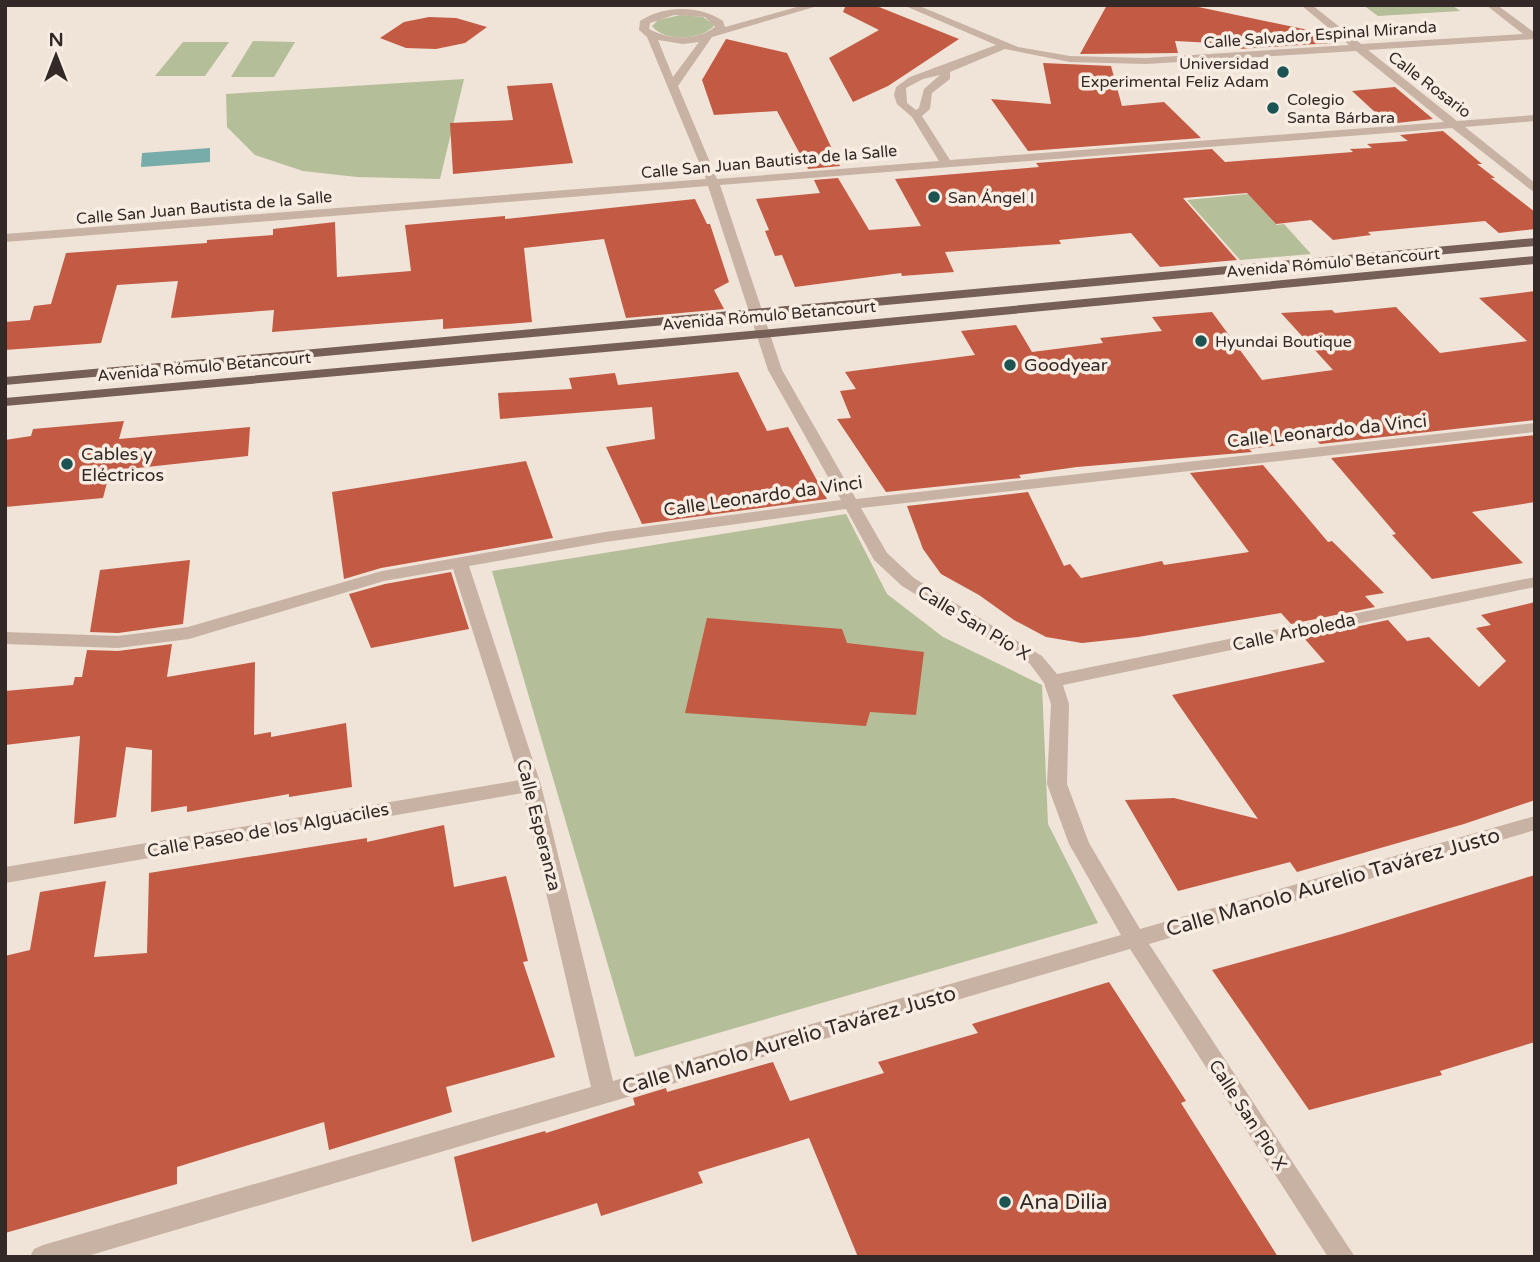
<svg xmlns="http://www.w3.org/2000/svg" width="1540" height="1262" font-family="'Varela Round',sans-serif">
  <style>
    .green { fill: #b4be98 }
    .water { fill: #77acab }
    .building { fill: #c35a43 }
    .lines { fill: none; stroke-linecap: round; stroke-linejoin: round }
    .minor { fill: #c7b2a4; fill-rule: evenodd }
    .major { fill: #755f57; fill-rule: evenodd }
    .poi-dot { fill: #1c5353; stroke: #f8ede3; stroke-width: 2.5 }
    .labels { text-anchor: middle; stroke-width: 7; stroke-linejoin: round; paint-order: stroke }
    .far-street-label { font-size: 16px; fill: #332926; stroke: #f8ede3 }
    .far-poi-label { font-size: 16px; fill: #332926; stroke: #f8ede3; text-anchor: start }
    .poi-label { font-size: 18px; fill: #332926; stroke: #f8ede3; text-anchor: start }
    .street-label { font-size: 18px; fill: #332926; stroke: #f8ede3 }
    .near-street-label { font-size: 21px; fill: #332926; stroke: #f8ede3 }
    .near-poi-label { font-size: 21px; fill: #332926; stroke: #f8ede3; text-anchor: start }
  </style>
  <rect width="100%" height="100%" fill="#f0e3d8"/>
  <path class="green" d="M1363,5H1452L1460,11L1378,16Z
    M681,15L703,17L713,24V27C699,40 664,42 652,26L658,20Z
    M253,41L295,42L274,77H231Z
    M183,42H229L205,76H155Z
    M464,79L440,179L357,177L303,171L255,155L227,127L226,94Z
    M1248,194L1277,225L1284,224L1311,254L1240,260L1187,200Z
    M846,514L887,594L943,637L1042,685L1048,824L1098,923L635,1057L492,571Z"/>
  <path class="water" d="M210,148V162L141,167L142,153Z"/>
  <path class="building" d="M846,5H874L959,39L888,86L853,102L829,58L879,30L843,12Z
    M1107,5H1189L1332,35V43L1239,49L1233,44L1175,41L1178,53L1080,54Z
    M429,17L456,18L487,27L465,43L436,49L406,48L380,38L404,22Z
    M726,39L787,53L840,166L808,169L777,111L714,115L702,80Z
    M1043,63L1111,66L1122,106L1164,102L1201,138L1028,151L991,99L1051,104Z
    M552,83L573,163L453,174L450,123L513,120L507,86Z
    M1395,87L1433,119L1388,124L1352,91Z
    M1443,131L1482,164H1477L1495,178H1491L1535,212V229L1499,233L1485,221L1368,232L1371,235L1333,240L1311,220L1276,224L1247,193L1183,198L1237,260L1160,267L1131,233L1059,240L1061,244L945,252L954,272L902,276L901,273L795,287L782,255L775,256L765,231L769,230L756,199L820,193L814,180L838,178L869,230L921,226L895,179L1039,167L1036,163L1212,149L1225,162L1353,152L1350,149L1372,148L1367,144L1408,141L1400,135Z
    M695,199L707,224H710L729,282L714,290L724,309L626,318L604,239L524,248L532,322L443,329V319L272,332L274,310L171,318L178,281L117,285L101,343L5,350V322L30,320L34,306L51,304L66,253L207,243V240L273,235V229L335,222L337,277L411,271L405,225L505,216V219Z
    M1535,291V420L1320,444L1316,440L1249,449L1252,452L1077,467L1019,475L1021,478L886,492L837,419L851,418L840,391L856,389L845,372L975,355L961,331L1016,325L1032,352L1103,343L1100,338L1162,331L1152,317L1212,312L1262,380L1333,370L1281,313L1332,310L1335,313L1396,307L1440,353L1527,341L1479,298Z
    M738,372L767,431L788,427L827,499L642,524L606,447L655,439L652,407L500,419L498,393L572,389L569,378L615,373L618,385Z
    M124,421L119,439L250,427L248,456L110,471L103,498L5,507V440L31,436L33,429Z
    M1535,435V502L1472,512L1523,563L1432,579L1392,535L1396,534L1331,458Z
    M526,461L553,538L381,568L344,579L332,492Z
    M1263,465L1328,542L1332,541L1384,593L1365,596L1375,607L1291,624L1281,613L1138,637L1082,643L1046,637L1014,620L979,595L941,574L923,549L907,506L1028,492L1064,566L1070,564L1081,578L1162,561L1164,565L1249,552L1190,473Z
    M190,560L183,624L118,633L90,632L100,570Z
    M451,572L469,629L371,648L349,594L385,584Z
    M1535,602V800L1464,824L1297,872L1290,862L1178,891L1125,800L1174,798L1258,819L1172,695L1325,662L1304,638L1388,620L1407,641L1429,637L1479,687L1506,661L1476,628L1491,625L1481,615Z
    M707,618L842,629L847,643L924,652L916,715L870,712L866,726L685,713Z
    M172,644L167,677L255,662L254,735L271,732V737L346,723L352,787L289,797V794L187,812V806L151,812L152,750L126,747L116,817L74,824L80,736L5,745V691L73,685L75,677H82L87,650L118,651Z
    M444,825L454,887L506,876L528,961L523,962L555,1057L446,1087L452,1112L329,1150L324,1122L177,1167V1184L5,1233V956L30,950L40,892L106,881L94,957L147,953L149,873L367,838V842Z
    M1535,875V1042L1440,1071L1442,1075L1309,1110L1212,970L1342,934Z
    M1109,982L1186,1101L1181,1103L1278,1257H858L809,1138L698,1172L703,1183L601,1216L597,1203L472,1242L454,1157L545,1131L546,1133L635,1105L633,1098L666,1088L667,1092L773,1062L790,1101L884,1073L878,1062L978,1033L972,1024Z"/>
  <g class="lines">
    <path class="minor" d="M804,5H821L712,37L678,86L717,179L939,161L912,117L897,104L894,95L896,87L910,77L996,45L903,5H917L1018,47L1070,56L1146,58L1349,45L1301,5H1312L1361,44L1523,34L1486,5H1497L1535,33V39L1368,50L1457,121L1535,115V121L1465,127L1535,183V193L1452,128L720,185L782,370L856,499L1535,423V432L861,508L887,553L914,578L1042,656L1057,674L1535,577V587L1063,685L1069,704L1067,784L1089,843L1140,929L1535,816V830L1149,944L1355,1257H1328L1130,949L84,1257H30L34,1249L43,1245L591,1087L523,793L5,883V867L520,780L453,569L384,581L189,639L118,648L5,644V632L118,636L188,627L382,571L605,532L841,500L768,370L708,186L5,242V234L706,179L647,37L639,30L640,21C664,5 700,5 723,21L725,27ZM674,15L705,17L715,27C696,41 669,40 649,29L650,23ZM658,40L683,44L699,42L673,77ZM1005,49L1070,62L1146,64L1356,51L1444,122L950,160L922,116L930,109L932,93L950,79V72ZM940,75L924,89L919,108L916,110L907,103L906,88L923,79ZM846,509L874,560L902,586L1030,664L1044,683L1051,704L1047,784L1069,844L1121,935L613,1081L541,785L469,566L605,542Z"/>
    <path class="major" d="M1535,238V246L5,385V377Z
      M1535,256V264L761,338L5,406V398L761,330Z"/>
  </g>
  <g class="poi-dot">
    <circle cx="1283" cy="72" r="7"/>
    <circle cx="1273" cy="108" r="7"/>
    <circle cx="934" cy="197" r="7"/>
    <circle cx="1201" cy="341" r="7"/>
    <circle cx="1010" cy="365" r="7"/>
    <circle cx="67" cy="464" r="7"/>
    <circle cx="1005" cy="1202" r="7"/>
  </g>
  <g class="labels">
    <g class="far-street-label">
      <text transform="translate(1320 34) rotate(-4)" y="6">Calle Salvador Espinal Miranda</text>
      <text transform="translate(1430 84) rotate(37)" y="6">Calle Rosario</text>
      <text transform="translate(769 161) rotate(-5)" y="6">Calle San Juan Bautista de la Salle</text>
      <text transform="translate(204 207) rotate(-5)" y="6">Calle San Juan Bautista de la Salle</text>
      <text transform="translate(1333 262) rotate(-5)" y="6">Avenida Rómulo Betancourt</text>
      <text transform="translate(769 315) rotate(-5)" y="6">Avenida Rómulo Betancourt</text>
      <text transform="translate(204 366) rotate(-5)" y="6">Avenida Rómulo Betancourt</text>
    </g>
    <g class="far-poi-label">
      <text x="1269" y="69" text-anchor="end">Universidad<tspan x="1269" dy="18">Experimental Feliz Adam</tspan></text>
      <text x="1287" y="105">Colegio<tspan x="1287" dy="18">Santa Bárbara</tspan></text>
      <text x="948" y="203">San Ángel I</text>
      <text x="1215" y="347">Hyundai Boutique</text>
    </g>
    <g class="poi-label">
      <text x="1024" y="371">Goodyear</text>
      <text x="81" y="460">Cables y<tspan x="81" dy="21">Eléctricos</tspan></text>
    </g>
    <g class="street-label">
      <text transform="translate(1327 431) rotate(-6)" y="6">Calle Leonardo da Vinci</text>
      <text transform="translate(763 496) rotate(-8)" y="6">Calle Leonardo da Vinci</text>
      <text transform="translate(974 623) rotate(31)" y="6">Calle San Pío X</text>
      <text transform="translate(1294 632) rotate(-12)" y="6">Calle Arboleda</text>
      <text transform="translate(539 825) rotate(76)" y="6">Calle Esperanza</text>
      <text transform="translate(268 830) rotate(-10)" y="6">Calle Paseo de los Alguaciles</text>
      <text transform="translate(1248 1115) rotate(57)" y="6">Calle San Pío X</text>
    </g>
    <g class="near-street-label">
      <text transform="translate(1333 882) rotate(-16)" y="7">Calle Manolo Aurelio Tavárez Justo</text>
      <text transform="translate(789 1040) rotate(-16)" y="7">Calle Manolo Aurelio Tavárez Justo</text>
    </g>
    <g class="near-poi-label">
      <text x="1019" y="1209">Ana Dilia</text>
    </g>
  </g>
  <rect width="1540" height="1262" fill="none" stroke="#332926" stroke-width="14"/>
  <g transform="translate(56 56)" stroke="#f8ede3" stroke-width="5" paint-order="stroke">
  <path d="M0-5L12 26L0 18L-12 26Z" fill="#332926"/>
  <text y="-10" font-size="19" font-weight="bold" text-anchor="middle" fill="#332926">N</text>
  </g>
</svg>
